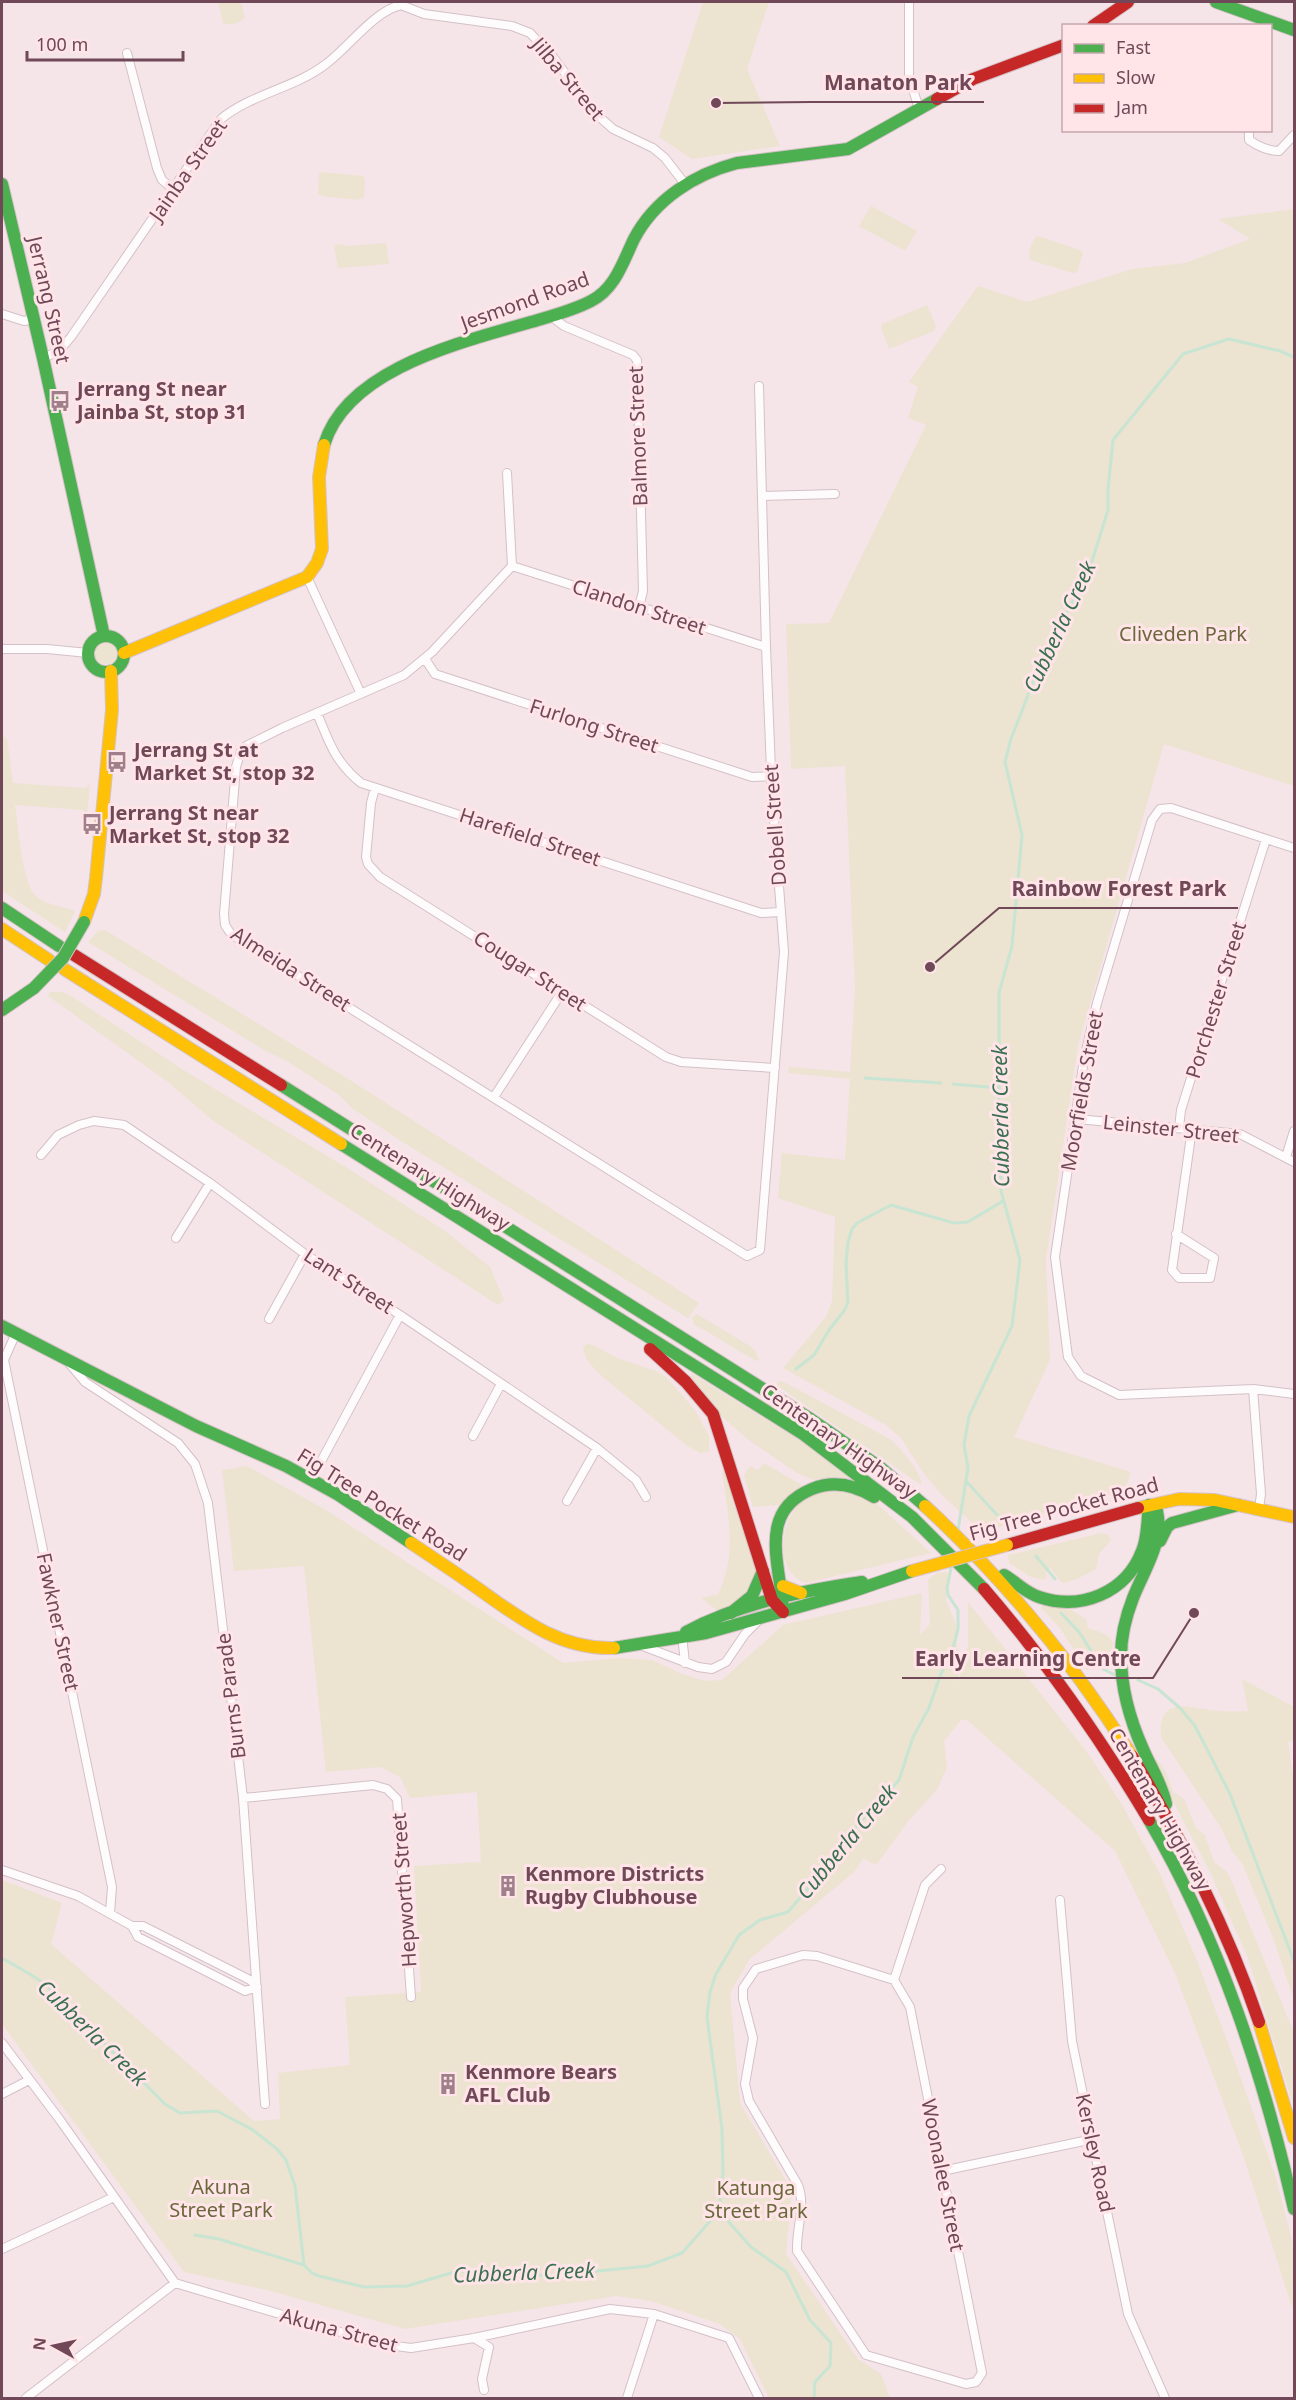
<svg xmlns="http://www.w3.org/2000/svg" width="1296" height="2400" font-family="'Noto Sans',sans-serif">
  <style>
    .green { fill: #ede3d1 }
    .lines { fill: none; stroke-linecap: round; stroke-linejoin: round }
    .stream { stroke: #c8e4d2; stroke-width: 3 }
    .street-casing { stroke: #d3c1c7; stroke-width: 10 }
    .fast-casing { stroke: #d5c2c7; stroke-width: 14 }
    .slow-casing { stroke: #d5c2c7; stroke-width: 14 }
    .jam-casing { stroke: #d5c2c7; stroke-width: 14 }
    .street { stroke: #fefbfc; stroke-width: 8 }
    .fast { stroke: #4caf50; stroke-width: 12 }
    .slow { stroke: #ffc107; stroke-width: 12 }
    .jam { stroke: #c62828; stroke-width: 12 }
    .fast-bridge-casing { stroke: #d5c2c7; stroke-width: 14; stroke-linecap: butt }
    .slow-bridge-casing { stroke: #d5c2c7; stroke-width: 14; stroke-linecap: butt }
    .fast-bridge { stroke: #4caf50; stroke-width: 12 }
    .slow-bridge { stroke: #ffc107; stroke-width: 12 }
    .labels { text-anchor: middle; stroke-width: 6; stroke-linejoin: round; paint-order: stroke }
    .street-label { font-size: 20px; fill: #704857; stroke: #ffe4e8 }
    .poi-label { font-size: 20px; font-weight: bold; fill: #704857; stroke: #ffe4e8; text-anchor: start }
    .park-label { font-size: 20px; fill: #6b693b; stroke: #ffe4e8 }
    .water-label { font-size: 21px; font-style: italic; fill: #3a7051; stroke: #ffe4e8 }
    .leader { fill: none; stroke: #704857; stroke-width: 2 }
    .callout-dot { fill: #704857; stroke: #ffe4e8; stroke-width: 2 }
    .callout-label { font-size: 21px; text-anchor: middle; font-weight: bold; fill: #704857; stroke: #ffe4e8; stroke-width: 6; stroke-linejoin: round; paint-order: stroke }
  </style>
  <rect width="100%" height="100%" fill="#f5e5e8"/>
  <path class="green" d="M218,2H241L245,17C240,23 231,26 223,23Z
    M703,2H769L747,69L780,146L692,159L659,137Z
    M321,172L363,176L365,179L364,197L358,200L321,196L318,194L319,174Z
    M871,206L917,231L905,251L859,226Z
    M1294,209V786L1164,744L1078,1046L1046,1260L1050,1360L1014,1437L1131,1472L1125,1490L986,1531L971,1522L941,1494L923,1472L901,1438L886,1425L783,1368L826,1317L832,1301L835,1217L778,1198L782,1153L845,1160L850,1079L788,1073L789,1067L850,1072L855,989L845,766L791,769L786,624L829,623L926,425L908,418L918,387L909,382L978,286L1027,302L1132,269L1185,263L1250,239L1218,219Z
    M1038,236L1080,250L1083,253L1077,272L1073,273L1030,260C1028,253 1031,240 1038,236Z
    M386,243L389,264L338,268L334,245L340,244L347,246Z
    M927,305L936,326L934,331L889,349L881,328L882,324Z
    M94 652a12 12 0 1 1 24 0a12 12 0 1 1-24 0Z
    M2,735L7,739L13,783L85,788L90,784L87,815L83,810L15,805C18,824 22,884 36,896C44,904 64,907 75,911L65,932L2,891Z
    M105,930L339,1073L699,1303L688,1318L401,1141L353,1109L339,1095L287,1061L264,1050L88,942L98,931Z
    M50,992H63L71,996L185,1071L349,1169L445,1231L490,1267L504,1300L498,1305L212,1120L168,1082L48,996Z
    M697,1314L750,1346L756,1351L759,1360L757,1361C735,1350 716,1335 694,1325L692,1317Z
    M586,1344L593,1345L617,1358L656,1371L666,1377L695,1410L709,1436V1451L700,1453L686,1445L598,1373L587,1360L583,1349Z
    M692,1374L802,1442L854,1479L835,1477L813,1480L795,1472L746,1438L718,1413L690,1378Z
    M778,1381L784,1382L890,1439C900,1448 923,1473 921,1485L782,1389L777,1385Z
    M764,1463L802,1485L779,1505L753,1507L744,1475L750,1466L758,1470Z
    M247,1466L326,1510L563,1663L619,1658L652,1660L682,1674L705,1681L722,1680L783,1625L922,1593L920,1635L930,1624L928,1579L937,1573L948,1572L946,1600L956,1625L957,1647L962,1660L957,1686L968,1645V1602L1086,1751L1121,1803L1160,1874L1198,1963L1238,2070L1276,2178L1294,2248V2313L1244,2158L1175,1973L1115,1851L967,1720H961L944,1741L947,1767L937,1790L909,1820L877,1864L871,1863L864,1858L855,1871L749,1960L730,1993L740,2103L792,2191L786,2254L858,2359L881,2374L890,2398H769L740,2339L720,2324L651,2301L616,2296L405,2329L271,2291L184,2272L2,2024V1880L62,1903L51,1944L254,2121L280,2119L278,2073L350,2065L345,1997L421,1992L414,1866L481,1862L477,1792L410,1798L400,1777L380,1767L326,1772L304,1566L234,1571L222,1470Z
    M726,1466L756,1564L755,1585L730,1608L718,1611L701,1598L718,1594C738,1552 728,1516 722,1472Z
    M839,1490L874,1501L931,1553L806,1583C772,1571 780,1520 803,1500C813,1492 827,1492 839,1490Z
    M1102,1533L1109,1535L1111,1540L1099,1554L1096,1569L1075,1580L1062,1583L1050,1568L1046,1571L1047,1578L1043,1580L1029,1576L1009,1563L1008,1555Z
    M1042,1605L1071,1610L1086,1619L1088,1628C1099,1632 1118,1635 1112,1652C1110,1657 1107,1660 1106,1665L1087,1670L1060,1628L1041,1608Z
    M1242,1679L1294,1707V1741L1288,1742L1294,1781V2000L1275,1943L1243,1865L1232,1851L1221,1828L1161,1737C1157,1693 1193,1709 1219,1711C1229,1712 1238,1711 1248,1711Z
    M1155,1759C1165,1764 1169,1781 1173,1792L1184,1799L1196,1828L1205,1835L1214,1862L1227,1872L1232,1882L1294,2033V2108L1248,1958L1210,1872L1153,1763Z"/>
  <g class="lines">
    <path class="stream" d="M865,1078L941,1083
      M953,1084L999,1088
      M796,1369L814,1355L829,1330L844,1311L848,1302L846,1264L848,1242L852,1229L857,1223L891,1205L954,1223L968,1222L1003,1201
      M966,1481L1009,1528
      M958,1530L968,1468L964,1445L969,1416L1012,1326L1020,1260L1001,1191L999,1114V993L1012,946L1022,835L1005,762L1011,739L1045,651L1088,574L1108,510V490L1113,440L1183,354L1229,339L1280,351L1294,357
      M1036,1556L1055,1579
      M1061,1613L1079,1632L1103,1669L1117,1676
      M1138,1680L1158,1689L1180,1708L1195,1726L1230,1794L1294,1961
      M2,1958C27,1973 45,1980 64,2003L165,2104L180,2113L217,2111L253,2130L277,2149L286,2160L295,2186L304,2265L312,2273L319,2276L364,2287L407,2286L458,2271H507L547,2276L648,2266L682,2253L719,2211L723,2172L722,2129L707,2017L710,1992L716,1974L739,1935L760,1920L788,1912L827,1866L854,1829L899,1780L913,1737L929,1708L940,1676L952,1652L958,1629V1610L948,1595L947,1588L952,1563
      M719,2211L751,2247L786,2272L810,2320L831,2343L830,2366L815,2382L814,2398
      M195,2235L219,2239L304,2265"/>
    <defs>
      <path id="street" d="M909,2V76L919,109
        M401,5L424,14L512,26L530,33L553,57L595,113L613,129L653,148L665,158L685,184
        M127,53L157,168L162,180L173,189
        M1249,130V140C1257,146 1269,151 1279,151L1294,135
        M2,314L24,321L34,319
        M553,315L556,320L564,326L633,355L637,360L643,591L639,607
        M43,358L59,351L71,337L221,119C251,94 295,88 326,64C349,47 374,11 401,5
        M507,473L512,566L432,652L404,675L282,728L246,746L241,751L236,767L224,914L225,925L231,934L747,1256L760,1250L784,952L772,794L766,647L759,386
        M762,496L835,494
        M512,566L766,647
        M307,577L361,694
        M2,649H47L88,653
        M425,659L435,674L752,777L772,776
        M317,713C329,742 335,762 361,783L761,913L781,912
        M375,788L371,803L366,857L368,864L380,877L666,1057L681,1062L775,1068
        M1294,848L1171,808L1160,809L1152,820L1097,1003L1084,1059L1055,1257L1068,1357L1081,1376L1119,1395L1253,1389L1294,1394
        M494,1097L562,992
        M1077,1119L1240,1134L1294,1162
        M1179,1128L1181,1110L1266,839
        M41,1155L58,1135L79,1125L94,1121L124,1125L210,1183L305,1254L400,1315L597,1448L636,1480L646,1497
        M1286,1157L1294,1131
        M1176,1234L1214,1258L1210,1278H1179L1172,1270L1192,1129
        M176,1238L210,1183
        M269,1319L305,1254
        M16,1333L4,1360L112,1887L110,1913
        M68,1362L85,1382L178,1443L195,1464L208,1503L243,1798L265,2104
        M1253,1389L1261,1494L1259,1509
        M473,1436L501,1384
        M311,1480L400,1315
        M567,1501L597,1448
        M682,1635L685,1663
        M640,1645L698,1667L712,1669L726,1662L745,1634L759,1620
        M243,1798L373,1785L387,1789L397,1799L411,1997
        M2,1870L78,1896L132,1926H143L250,1980L257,1987L245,1991L138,1937L132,1926
        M1060,1900L1072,2041L1128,2314L1165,2398
        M803,1955L817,1956L894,1980L910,2007L982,2373L976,2382L966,2384L866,2355L797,2251C796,2229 806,2205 798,2185L749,2101L745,2084L753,2038L743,1999V1988L756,1969Z
        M894,1980L925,1885L941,1869
        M2,2043L60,2120L175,2283L381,2344L411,2348L474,2338L610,2309L654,2314L729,2338L759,2398
        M2,2094L29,2080
        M942,2171L1093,2139
        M2,2249L114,2197
        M474,2338L489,2347L482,2379L484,2390
        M26,2398L175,2283
        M627,2398L654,2314"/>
      <path id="fast" d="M1216,2L1294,30
        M2,184L43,358L104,636
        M324,445C347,368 463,342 531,322C551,316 572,311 591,301C615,289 623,262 634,239C655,199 695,174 737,163L848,149L937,99
        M88 654a18 18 0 1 1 36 0a18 18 0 1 1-36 0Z
        M2,908L59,946
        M2,1010L34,988
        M281,1085L809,1418L881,1468L925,1506
        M341,1144L803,1434L912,1517L984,1589
        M2,1326L196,1426L286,1466L337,1494L411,1543
        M1160,1541L1167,1527L1172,1523L1238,1505
        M1004,1575C1016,1582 1026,1593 1039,1597C1081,1611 1126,1593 1142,1551C1148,1537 1147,1520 1149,1505L1157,1511C1164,1542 1144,1570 1133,1598C1126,1616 1121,1636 1121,1656C1121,1688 1130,1720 1143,1749C1151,1768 1162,1784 1166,1804
        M783,1612C781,1565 756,1512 812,1489C834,1480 855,1485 874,1497
        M731,1613L752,1596L763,1571
        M686,1632C741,1603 801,1591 862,1582
        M614,1648L706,1633L845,1594L912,1571
        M1149,1820C1220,1941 1263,2074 1294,2209"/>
      <path id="slow" d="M124,653L307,577L317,563L322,549L319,477L324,445
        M84,922L94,894L96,878L112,710L111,671
        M2,929L49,960
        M64,969L341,1144
        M925,1506C1005,1580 1074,1664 1132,1756
        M1138,1508L1179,1499L1215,1500L1294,1517
        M411,1543C432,1557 453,1571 473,1585C517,1616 558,1650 614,1648
        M783,1586L801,1593
        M1259,2022L1294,2138"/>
      <path id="jam" d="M1093,26L1128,2
        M937,99L973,79L1064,45
        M74,955L281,1085
        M650,1349L686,1382L713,1414L772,1600L783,1612
        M1007,1545L1138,1508
        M984,1589C1048,1663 1099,1736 1149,1820
        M1132,1756C1182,1841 1227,1928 1259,2022"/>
    </defs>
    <use href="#street" class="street-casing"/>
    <use href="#fast" class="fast-casing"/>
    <use href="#slow" class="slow-casing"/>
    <use href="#jam" class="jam-casing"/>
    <use href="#street" class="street"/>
    <use href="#fast" class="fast"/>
    <use href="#slow" class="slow"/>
    <use href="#jam" class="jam"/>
    <defs>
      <path id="fast-bridge" d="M34,988L63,958L84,922"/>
      <path id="slow-bridge" d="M912,1571L1007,1545"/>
    </defs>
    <use href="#fast-bridge" class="fast-bridge-casing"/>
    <use href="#slow-bridge" class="slow-bridge-casing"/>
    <use href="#fast-bridge" class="fast-bridge"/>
    <use href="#slow-bridge" class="slow-bridge"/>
  </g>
  <defs>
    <symbol id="bus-bare" viewBox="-9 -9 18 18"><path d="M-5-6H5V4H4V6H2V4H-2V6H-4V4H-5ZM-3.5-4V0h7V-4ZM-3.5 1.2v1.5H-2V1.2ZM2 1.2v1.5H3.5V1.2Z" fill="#9f7f8a" stroke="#ffe4e8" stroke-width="2.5" paint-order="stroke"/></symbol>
    <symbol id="building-bare" viewBox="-9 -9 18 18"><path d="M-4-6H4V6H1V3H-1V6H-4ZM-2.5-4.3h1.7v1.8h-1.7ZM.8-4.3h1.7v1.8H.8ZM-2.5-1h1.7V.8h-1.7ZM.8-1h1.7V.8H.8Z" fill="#9f7f8a" stroke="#ffe4e8" stroke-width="2.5" paint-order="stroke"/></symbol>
  </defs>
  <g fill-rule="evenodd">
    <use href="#bus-bare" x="45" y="386" width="30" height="30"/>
    <use href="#bus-bare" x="102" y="747" width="30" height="30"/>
    <use href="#bus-bare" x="77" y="809" width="30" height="30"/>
    <use href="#building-bare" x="493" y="1871" width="30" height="30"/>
    <use href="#building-bare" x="433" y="2069" width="30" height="30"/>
  </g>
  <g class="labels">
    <g class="street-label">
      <text transform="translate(568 79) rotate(50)" y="7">Jilba Street</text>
      <text transform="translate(188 170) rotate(-55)" y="7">Jainba Street</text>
      <text transform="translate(49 300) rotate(77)" y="7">Jerrang Street</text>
      <text transform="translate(525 301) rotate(-20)" y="7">Jesmond Road</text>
      <text transform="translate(638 436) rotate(-92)" y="7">Balmore Street</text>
      <text transform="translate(639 607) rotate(18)" y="7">Clandon Street</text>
      <text transform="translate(594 726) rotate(18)" y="7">Furlong Street</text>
      <text transform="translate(775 825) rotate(-94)" y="7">Dobell Street</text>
      <text transform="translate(530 837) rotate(18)" y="7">Harefield Street</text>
      <text transform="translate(291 969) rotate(33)" y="7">Almeida Street</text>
      <text transform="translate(530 971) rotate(33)" y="7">Cougar Street</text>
      <text transform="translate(1216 1000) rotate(-73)" y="7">Porchester Street</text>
      <text transform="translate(1082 1091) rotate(-80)" y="7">Moorfields Street</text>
      <text transform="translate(1171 1129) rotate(6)" y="7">Leinster Street</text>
      <text transform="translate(430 1177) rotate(32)" y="7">Centenary Highway</text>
      <text transform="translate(349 1281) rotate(33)" y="7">Lant Street</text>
      <text transform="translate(839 1441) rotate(35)" y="7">Centenary Highway</text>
      <text transform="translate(382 1505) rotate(32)" y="7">Fig Tree Pocket Road</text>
      <text transform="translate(1064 1509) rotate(-15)" y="7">Fig Tree Pocket Road</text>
      <text transform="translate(58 1622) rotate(78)" y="7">Fawkner Street</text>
      <text transform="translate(231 1696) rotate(-97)" y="7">Burns Parade</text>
      <text transform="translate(1160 1809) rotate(60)" y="7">Centenary Highway</text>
      <text transform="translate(404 1890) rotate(-94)" y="7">Hepworth Street</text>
      <text transform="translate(1095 2153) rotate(78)" y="7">Kersley Road</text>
      <text transform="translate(943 2175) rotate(79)" y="7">Woonalee Street</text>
      <text transform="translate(339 2330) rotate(15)" y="7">Akuna Street</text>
    </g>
    <g class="poi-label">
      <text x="77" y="396">Jerrang St near<tspan x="77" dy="23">Jainba St, stop 31</tspan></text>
      <text x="134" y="757">Jerrang St at<tspan x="134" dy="23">Market St, stop 32</tspan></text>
      <text x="109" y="820">Jerrang St near<tspan x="109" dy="23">Market St, stop 32</tspan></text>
      <text x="525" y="1881">Kenmore Districts<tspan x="525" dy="23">Rugby Clubhouse</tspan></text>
      <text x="465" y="2079">Kenmore Bears<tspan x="465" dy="23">AFL Club</tspan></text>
    </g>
    <g class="park-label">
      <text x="1183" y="641">Cliveden Park</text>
      <text x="221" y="2194">Akuna<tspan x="221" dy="23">Street Park</tspan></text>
      <text x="756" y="2195">Katunga<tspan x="756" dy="23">Street Park</tspan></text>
    </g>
    <g class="water-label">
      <text transform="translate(1060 627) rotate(-65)" y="7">Cubberla Creek</text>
      <text transform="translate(1001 1116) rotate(-91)" y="7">Cubberla Creek</text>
      <text transform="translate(847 1842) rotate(-50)" y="7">Cubberla Creek</text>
      <text transform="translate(92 2033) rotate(44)" y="7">Cubberla Creek</text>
      <text transform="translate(524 2273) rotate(-2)" y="7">Cubberla Creek</text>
    </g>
  </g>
  <path class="leader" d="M716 103L812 102H984M930 967L999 908H1238M1194 1613L1153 1678H902"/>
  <g class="callout-dot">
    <circle cx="716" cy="103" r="6"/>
    <circle cx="930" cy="967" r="6"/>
    <circle cx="1194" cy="1613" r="6"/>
  </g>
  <g class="callout-label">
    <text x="898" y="90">Manaton Park</text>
    <text x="1119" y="896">Rainbow Forest Park</text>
    <text x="1028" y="1666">Early Learning Centre</text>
  </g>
  <rect width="1296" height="2400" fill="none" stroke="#704857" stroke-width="6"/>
  <rect x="1062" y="24" width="210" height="108" fill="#ffe4e8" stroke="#c6a6ae" stroke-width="1.5"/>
  <rect x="1074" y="44" width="30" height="9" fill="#4caf50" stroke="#c6a6ae" stroke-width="1.5"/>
  <text x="1116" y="54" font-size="18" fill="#704857">Fast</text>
  <rect x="1074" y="74" width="30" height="9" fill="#ffc107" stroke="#c6a6ae" stroke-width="1.5"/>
  <text x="1116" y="84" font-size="18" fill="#704857">Slow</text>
  <rect x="1074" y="104" width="30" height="9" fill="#c62828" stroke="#c6a6ae" stroke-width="1.5"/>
  <text x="1116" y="114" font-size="18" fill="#704857">Jam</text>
  <g transform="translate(54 2346) rotate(278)" stroke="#ffe4e8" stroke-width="4.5" paint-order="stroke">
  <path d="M0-4.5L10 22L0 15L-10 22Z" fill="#704857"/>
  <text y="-9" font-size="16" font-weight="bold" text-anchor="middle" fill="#704857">N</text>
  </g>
  <path d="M27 51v9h156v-9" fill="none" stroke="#704857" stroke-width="3"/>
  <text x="36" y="51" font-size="18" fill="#704857" stroke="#ffe4e8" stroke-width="4.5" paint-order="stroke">100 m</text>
</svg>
